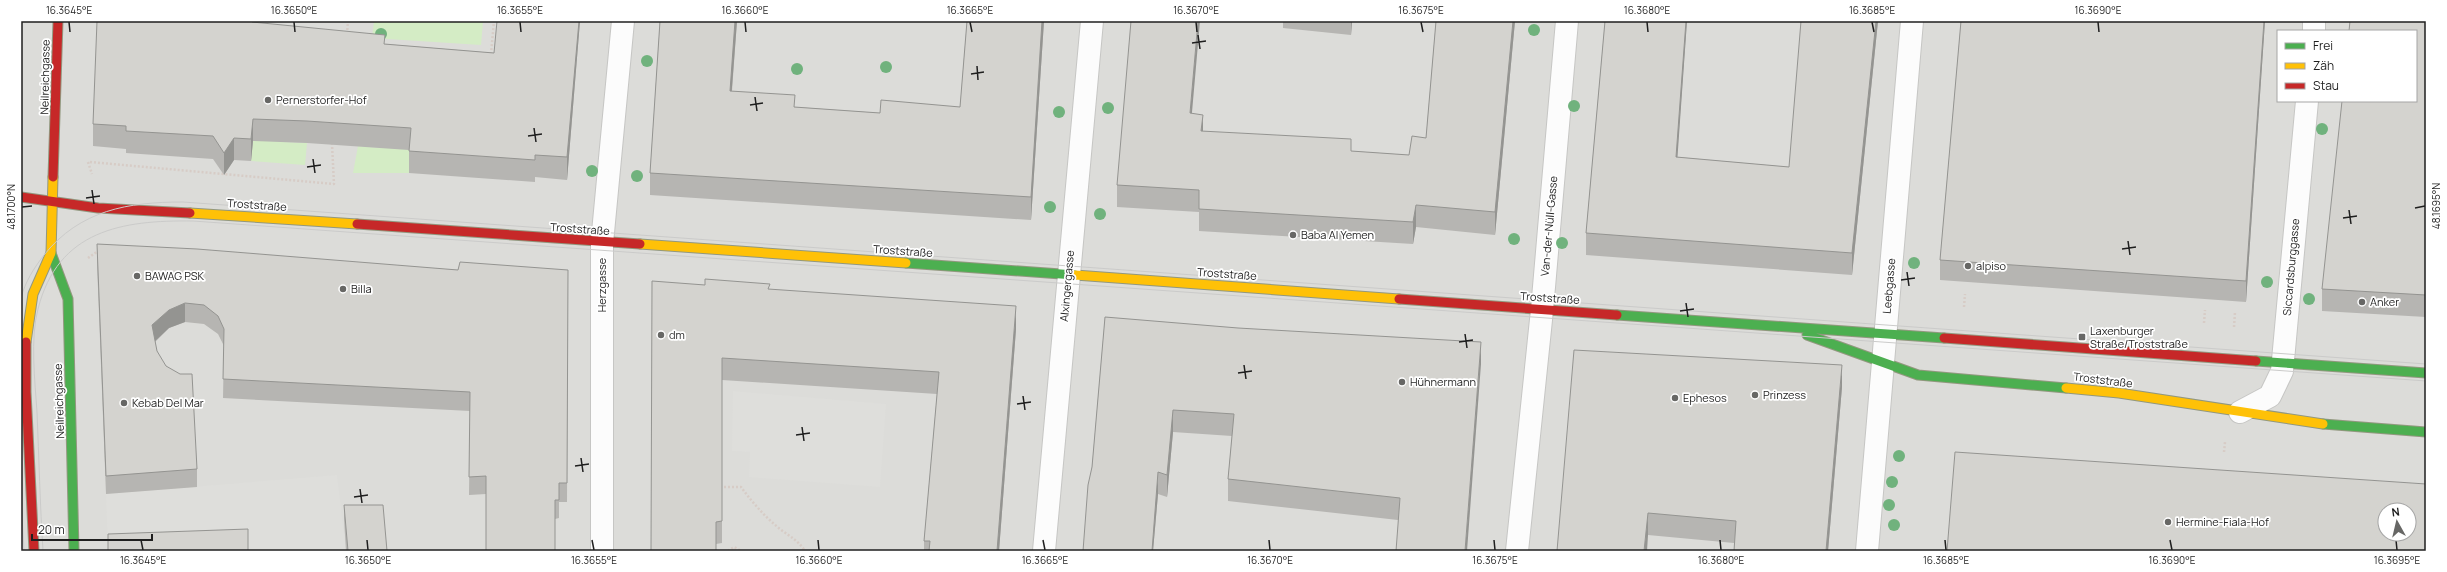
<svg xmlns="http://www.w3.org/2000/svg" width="2447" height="572" font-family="Manrope,sans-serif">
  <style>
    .residential { fill: #dcdcd9; fill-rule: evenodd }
    .grass { fill: #d4ecc5 }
    .parking { fill: #dededb }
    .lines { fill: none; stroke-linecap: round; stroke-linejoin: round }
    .street-casing { stroke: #c6c6c4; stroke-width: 24 }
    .fast-casing { stroke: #92987f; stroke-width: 11 }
    .slow-casing { stroke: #92987f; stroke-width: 11 }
    .jam-casing { stroke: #92987f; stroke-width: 11 }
    .path { stroke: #d7ccc6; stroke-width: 2.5; stroke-dasharray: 2 2; stroke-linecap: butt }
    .street { stroke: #fcfcfc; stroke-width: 22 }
    .fast { stroke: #4caf50; stroke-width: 9 }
    .slow { stroke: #ffc107; stroke-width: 9 }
    .jam { stroke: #c62828; stroke-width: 9 }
    .tram { stroke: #cbcbca; stroke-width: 1 }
    .tree { fill: #70b27d }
    .wall { fill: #b6b5b2 }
    .shaded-wall { fill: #949491 }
    .building { fill: #d4d3cf; stroke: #949491; fill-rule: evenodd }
    .ticks { fill: none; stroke: #1f1f1f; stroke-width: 1.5 }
    .poi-dot { fill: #676765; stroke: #fff; stroke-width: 1.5 }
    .labels { text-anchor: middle; stroke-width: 3.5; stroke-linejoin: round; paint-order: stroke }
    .street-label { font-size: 11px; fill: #1f1f1f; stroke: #fff }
    .poi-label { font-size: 11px; fill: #1f1f1f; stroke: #fff; text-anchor: start }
    .neatline { fill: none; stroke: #1f1f1f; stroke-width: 1.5 }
    .ticks-label { font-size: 10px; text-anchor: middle; fill: #1f1f1f }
  </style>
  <rect width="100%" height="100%" fill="#edede8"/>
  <path class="residential" d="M21,21H2426V551H21ZM2278,31H2416V101H2278ZM2385,510H2409V534H2385Z"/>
  <path class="grass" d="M374,21H483L481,45L372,38Z
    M253,133L283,142L307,143L305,165L251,161Z
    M381,142L411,144L409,173H353L358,146L381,148Z"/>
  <path class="parking" d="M733,391L886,404L880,487L749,477L750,452L732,451Z
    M337,475L346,551H108L106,494Z"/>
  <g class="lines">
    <defs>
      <path id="street" d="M2314,31V21
        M2240,412L2270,396L2282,371L2307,101
        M602,551V243L623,21
        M1044,551L1092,21
        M1517,551L1542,310L1567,21
        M1867,551L1912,21"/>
      <path id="fast" d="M51,253L68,299L74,551
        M906,263L1075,275
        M1617,315L1944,338
        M1807,335L1918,375L2066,388
        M2256,361L2426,373
        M2323,424L2426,432"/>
      <path id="slow" d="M190,213L357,224
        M640,244L906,263
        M1075,275L1399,299
        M26,342L33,294L51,253L53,177
        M2066,388L2119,393L2323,424"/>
      <path id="jam" d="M53,177L58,21
        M21,197L98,208L190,213
        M357,224L640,244
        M1399,299L1617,315
        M1944,338L2256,361
        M26,342V392L34,551"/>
    </defs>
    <use href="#street" class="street-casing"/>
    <use href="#fast" class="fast-casing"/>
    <use href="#slow" class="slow-casing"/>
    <use href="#jam" class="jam-casing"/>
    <path class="path" d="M347,34L348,21
      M491,54L494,21
      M88,162L92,174
      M90,162L334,184L332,144
      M88,258L98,251
      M1964,307L1965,294
      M2204,323L2205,310
      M2234,327L2235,312
      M2224,452L2225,442
      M720,487H741C752,502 765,517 780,529C789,536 799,541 805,551
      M728,551L734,547L741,551"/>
    <use href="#street" class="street"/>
    <use href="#fast" class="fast"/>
    <use href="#slow" class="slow"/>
    <use href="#jam" class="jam"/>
    <path class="tram" d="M21,298C25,282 34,268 44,255C80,210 128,202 183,202L2426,364
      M21,498L24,551
      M43,551C40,505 39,458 37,412C35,382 30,338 38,309C58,230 122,220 193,221L2426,381"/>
  </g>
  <g class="tree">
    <circle cx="1534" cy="30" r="6"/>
    <circle cx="381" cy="34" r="6"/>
    <circle cx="647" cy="61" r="6"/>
    <circle cx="886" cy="67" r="6"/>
    <circle cx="797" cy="69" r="6"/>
    <circle cx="1574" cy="106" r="6"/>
    <circle cx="1108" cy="108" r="6"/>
    <circle cx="1059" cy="112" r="6"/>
    <circle cx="2322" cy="129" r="6"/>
    <circle cx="592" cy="171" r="6"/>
    <circle cx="637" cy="176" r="6"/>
    <circle cx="1050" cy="207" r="6"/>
    <circle cx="1100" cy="214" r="6"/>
    <circle cx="1514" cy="239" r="6"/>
    <circle cx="1562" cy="243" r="6"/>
    <circle cx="1914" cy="263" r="6"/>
    <circle cx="2267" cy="282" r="6"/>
    <circle cx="2309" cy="299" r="6"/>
    <circle cx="1899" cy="456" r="6"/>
    <circle cx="1892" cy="482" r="6"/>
    <circle cx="1889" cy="505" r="6"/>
    <circle cx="1894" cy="525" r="6"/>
  </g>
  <path class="wall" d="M580,21L567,180L535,177V182L409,173V150L307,143L253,141L251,161L234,160L224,175L213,159L126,153V149L93,146V124L253,22L385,44L494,53Z
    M660,21H737L732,91L795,107L880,113L960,107L967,21H1044L1031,220L650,195V173Z
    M1283,21H1352L1351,35L1283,28Z
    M1436,21H1515L1495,235L1416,227L1413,244L1199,231V212L1117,207V185L1192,113L1203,131L1351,151L1409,155L1426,138Z
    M1605,21H1687L1677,157L1789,167L1878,21L1852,275L1586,255V233Z
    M1961,21H2265L2246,302L1940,280V260Z
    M2426,21V317L2322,311V289Z
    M97,244L458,270H568L567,502H559V518L555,519L486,494L469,495L470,411L223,398L224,346L218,334L204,324L185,322L169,328L155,342L157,351L197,469V487L106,494L97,263Z
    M705,279L1016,329L999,551H924V541L937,394L722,380V543L716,544Z
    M1105,317L1481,364L1398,520L1228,501V479L1232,436L1173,432L1167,497L1158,494L1153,551H1083L1092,467Z
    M1842,387L1828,551H1734V543L1648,535L1557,551Z
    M344,505L387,551H346L344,519Z"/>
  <path class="shaded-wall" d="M579,21H580L567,180V157Z
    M735,21H737L730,113V91Z
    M1042,21H1044L1031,220V197Z
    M1198,21H1200L1190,135V113Z
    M1351,21H1352L1351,35Z
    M1513,21H1515L1495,235V212Z
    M1686,21H1687L1676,178V157Z
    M1876,21H1878L1852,275V253Z
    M2264,21H2265L2246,302V281Z
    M1203,115V137L1201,131Z
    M253,119V141L251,161V139Z
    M234,138V160L224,175V153Z
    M1416,205V227L1413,244V222Z
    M185,303V322L169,328L152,344V325L169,310Z
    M1016,306V329L999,551H997Z
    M1481,342V364L1467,551H1465Z
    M1842,365V387L1828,551H1826Z
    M1173,410V432L1167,497V475Z
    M1158,472V494L1153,551H1152Z
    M1648,513V535L1647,551H1644Z"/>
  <path class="building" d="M97,21H252V22L385,35L384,44L494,53L497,21H579L567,157L535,155V160L409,151L411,128L307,121L253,119L251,139L234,138L224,153L213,136L126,131V126L93,124Z
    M660,21H735L730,91L795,95L794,107L880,113L881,100L960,107L967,21H1042L1031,197L650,173Z
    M1131,21H1198L1190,113L1203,115L1201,131L1351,139V151L1409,155L1412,136L1426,138L1436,21H1513L1495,212L1416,205L1413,222L1199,209V190L1117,185Z
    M1605,21H1686L1676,157L1789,167L1801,21H1876L1852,253L1586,233Z
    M1961,21H2264L2246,281L1940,260Z
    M2350,21H2426V295L2322,289L2342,101H2416V31H2349Z
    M97,244L197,249L458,270L460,262L568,270L567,483H559V500H555V551H486V476L469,477L470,392L223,379L224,329L218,316L204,305L185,303L169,310L152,325L157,351L166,366L180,374H192L197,469L106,476Z
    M705,279L770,284L768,289L1016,306L997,551H929L930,541H924L939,372L722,358V521L716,522V551H651L652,281L705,285Z
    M1105,317L1238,328L1481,342L1465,551H1396L1400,498L1228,479L1234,414L1173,410L1167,475L1158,472L1152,551H1083L1088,485L1092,467Z
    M1574,350L1842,365L1826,551H1734L1736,521L1648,513L1644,551H1557Z
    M1955,452L2426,484V551H1947ZM2385,510H2409V534H2385Z
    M344,505H383L387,551H348Z
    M248,529V551H108V534Z"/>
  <path class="ticks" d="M69,22L70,32M294,22L295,32M520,22L521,32M745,22L746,32M970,22L972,32M1196,22L1197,32M1421,22L1423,32M1647,22L1648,32M1872,22L1874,32M2098,22L2099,32M1198,35L1200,49M1192,43L1206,41M977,66L978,80M971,74L984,72M755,97L757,111M750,105L763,103M534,128L536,142M528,136L542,134M313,159L315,173M307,167L321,165M92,190L94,204M86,198L100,196M22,207L32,206M2415,208L2425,206M2349,210L2351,224M2343,218L2357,216M2128,241L2130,255M2122,249L2136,247M1907,272L1909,286M1901,280L1915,278M1686,303L1688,317M1680,311L1694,309M1465,334L1467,348M1459,342L1473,340M1244,365L1246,379M1238,373L1252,371M1023,396L1025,410M1017,404L1031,402M802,427L804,441M796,435L810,433M581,458L583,472M575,466L589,464M360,489L362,503M354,497L368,495M141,540L143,550M367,540L368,550M592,540L594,550M818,540L819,550M1043,540L1045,550M1269,540L1270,550M1494,540L1495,550M1720,540L1721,550M1945,540L1946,550M2170,540L2172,550M2396,540L2397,550"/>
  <g class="poi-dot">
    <circle cx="268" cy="100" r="4"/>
    <circle cx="1293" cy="235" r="4"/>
    <circle cx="1968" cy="266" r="4"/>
    <circle cx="137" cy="276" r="4"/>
    <circle cx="343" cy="289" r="4"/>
    <circle cx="2362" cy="302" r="4"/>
    <circle cx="661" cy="335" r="4"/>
    <rect x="2078" y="333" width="8" height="8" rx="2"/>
    <circle cx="1402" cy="382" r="4"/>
    <circle cx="1755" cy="395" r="4"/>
    <circle cx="1675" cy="398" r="4"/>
    <circle cx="124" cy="403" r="4"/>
    <circle cx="2168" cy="522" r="4"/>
  </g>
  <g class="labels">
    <g class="street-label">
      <text transform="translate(45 77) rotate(-89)" y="4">Neilreichgasse</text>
      <text transform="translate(257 205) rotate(4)" y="4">Troststraße</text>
      <text transform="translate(1549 226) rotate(-85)" y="4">Van-der-Nüll-Gasse</text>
      <text transform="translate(580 229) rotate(4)" y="4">Troststraße</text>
      <text transform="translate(903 251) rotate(4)" y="4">Troststraße</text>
      <text transform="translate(2291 267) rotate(-85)" y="4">Siccardsburggasse</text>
      <text transform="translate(1227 274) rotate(4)" y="4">Troststraße</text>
      <text transform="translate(602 285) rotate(-90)" y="4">Herzgasse</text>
      <text transform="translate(1067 286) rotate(-85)" y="4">Alxingergasse</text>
      <text transform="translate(1889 286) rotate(-85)" y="4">Leebgasse</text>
      <text transform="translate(1550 298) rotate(4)" y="4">Troststraße</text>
      <text transform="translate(2103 380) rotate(7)" y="4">Troststraße</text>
      <text transform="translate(59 401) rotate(-92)" y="4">Neilreichgasse</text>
    </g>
    <g class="poi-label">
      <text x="276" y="104">Pernerstorfer-Hof</text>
      <text x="1301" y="239">Baba Al Yemen</text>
      <text x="1976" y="270">alpiso</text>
      <text x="145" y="280">BAWAG PSK</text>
      <text x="351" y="293">Billa</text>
      <text x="2370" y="306">Anker</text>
      <text x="2090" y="335">Laxenburger<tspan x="2090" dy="13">Straße/Troststraße</tspan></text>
      <text x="669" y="339">dm</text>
      <text x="1410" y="386">Hühnermann</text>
      <text x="1763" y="399">Prinzess</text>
      <text x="1683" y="402">Ephesos</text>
      <text x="132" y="407">Kebab Del Mar</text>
      <text x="2176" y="526">Hermine-Fiala-Hof</text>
    </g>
  </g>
  <rect width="2447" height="572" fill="none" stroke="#ffffff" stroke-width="44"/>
  <rect x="2277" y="30" width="140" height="72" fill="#ffffff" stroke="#a5a5a5"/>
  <rect x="2285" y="43" width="20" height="6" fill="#4caf50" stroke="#a5a5a5"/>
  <text x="2313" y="50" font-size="12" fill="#1f1f1f">Frei</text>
  <rect x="2285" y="63" width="20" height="6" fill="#ffc107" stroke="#a5a5a5"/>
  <text x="2313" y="70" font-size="12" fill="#1f1f1f">Zäh</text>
  <rect x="2285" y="83" width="20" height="6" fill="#c62828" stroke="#a5a5a5"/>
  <text x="2313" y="90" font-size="12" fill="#1f1f1f">Stau</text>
  <g transform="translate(2397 522) rotate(352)"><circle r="19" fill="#ffffff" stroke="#a5a5a5"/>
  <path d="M0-3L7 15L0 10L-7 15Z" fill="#676765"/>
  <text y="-6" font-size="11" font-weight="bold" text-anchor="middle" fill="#1f1f1f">N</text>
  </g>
  <path d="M32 534v6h120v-6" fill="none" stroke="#1f1f1f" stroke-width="2"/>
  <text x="38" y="534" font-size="12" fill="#1f1f1f" stroke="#ffffff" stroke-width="3" paint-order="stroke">20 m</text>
  <rect x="22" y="22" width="2403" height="528" class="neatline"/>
  <g class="ticks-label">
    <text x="69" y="14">16.3645°E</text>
    <text x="294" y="14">16.3650°E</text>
    <text x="520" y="14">16.3655°E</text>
    <text x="745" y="14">16.3660°E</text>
    <text x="970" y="14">16.3665°E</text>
    <text x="1196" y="14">16.3670°E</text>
    <text x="1421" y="14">16.3675°E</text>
    <text x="1647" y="14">16.3680°E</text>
    <text x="1872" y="14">16.3685°E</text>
    <text x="2098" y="14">16.3690°E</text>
    <text transform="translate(2436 206) rotate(-90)" y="4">48.1695°N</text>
    <text transform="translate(11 207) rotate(-90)" y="4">48.1700°N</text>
    <text x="143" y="564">16.3645°E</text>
    <text x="368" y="564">16.3650°E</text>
    <text x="594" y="564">16.3655°E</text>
    <text x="819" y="564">16.3660°E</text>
    <text x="1045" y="564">16.3665°E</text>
    <text x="1270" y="564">16.3670°E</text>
    <text x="1495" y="564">16.3675°E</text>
    <text x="1721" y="564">16.3680°E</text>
    <text x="1946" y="564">16.3685°E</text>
    <text x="2172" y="564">16.3690°E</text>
    <text x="2397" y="564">16.3695°E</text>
  </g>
</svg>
